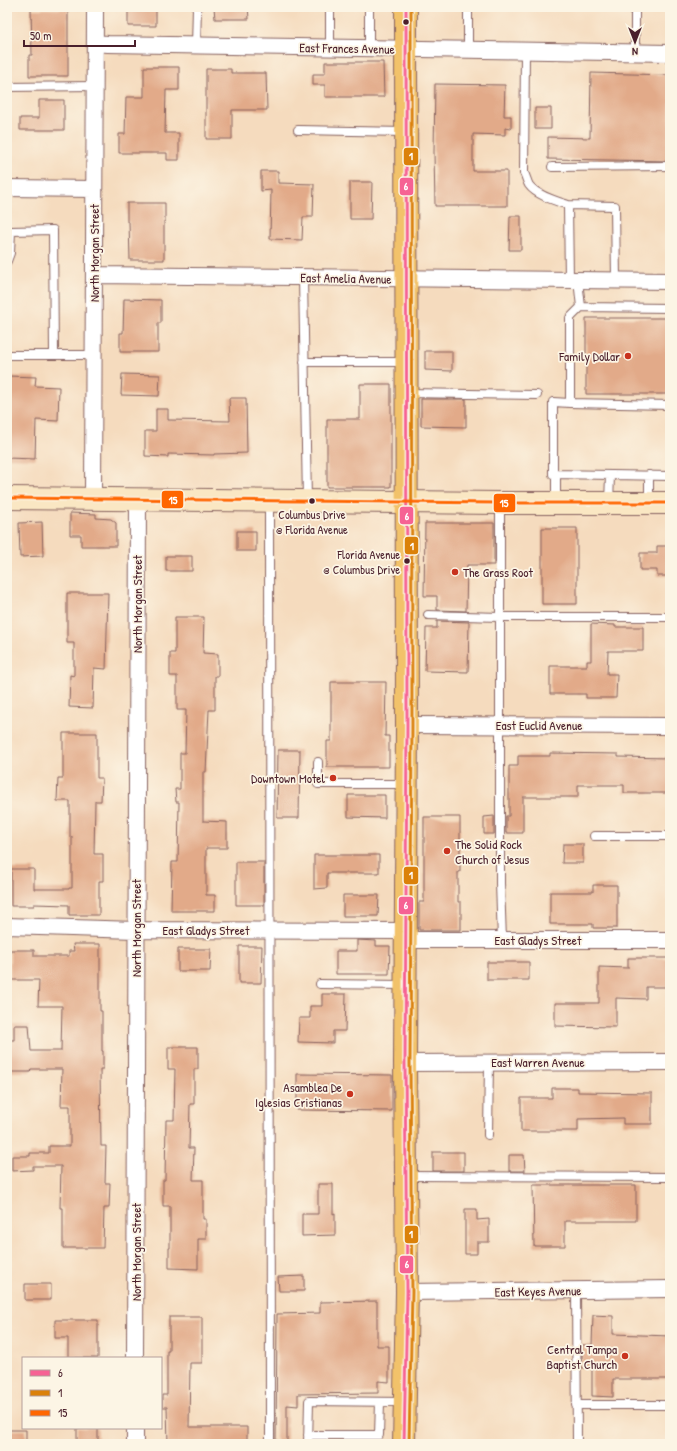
<svg xmlns="http://www.w3.org/2000/svg" width="677" height="1451" font-family="'Patrick Hand',sans-serif">
  <style>
    .building { fill: #e2aa89 }
    .lines { fill: none; stroke-linecap: round; stroke-linejoin: round }
    .lane-casing { stroke: #86615e; stroke-width: 10 }
    .street-casing { stroke: #86615e; stroke-width: 18 }
    .secondary-casing { stroke: #86615e; stroke-width: 24 }
    .primary-casing { stroke: #86615e; stroke-width: 24 }
    .lane { stroke: #fff; stroke-width: 8 }
    .street { stroke: #fff; stroke-width: 16 }
    .secondary { stroke: #fae7c3; stroke-width: 22 }
    .primary { stroke: #f2c26a; stroke-width: 22 }
    .bus-1-casing { stroke: #fcf5e5; stroke-width: 6 }
    .bus-2-casing { stroke: #fcf5e5; stroke-width: 6 }
    .bus-3-casing { stroke: #fcf5e5; stroke-width: 6 }
    .bus-1 { stroke: #f66294; stroke-width: 3 }
    .bus-2 { stroke: #db8109; stroke-width: 3 }
    .bus-3 { stroke: #f60; stroke-width: 3 }
    .bus-dot { fill: #4a1f2b; stroke: #fcf5e5; stroke-width: 1.5 }
    .poi-dot { fill: #c8321e; stroke: #fcf5e5; stroke-width: 1.5 }
    .labels { text-anchor: middle; stroke-width: 3.5; stroke-linejoin: round; paint-order: stroke }
    .bus-label { font-size: 12px; fill: #4a1f2b; stroke: #fcf5e5 }
    .street-label { font-size: 13px; fill: #4a1f2b; stroke: #fcf5e5 }
    .poi-label { font-size: 13px; fill: #4a1f2b; stroke: #fcf5e5; text-anchor: end }
    .line-badge { stroke: #fcf5e5; stroke-width: 1.5 }
    .badge-label { font-size: 11px; text-anchor: middle; font-weight: bold; fill: #fff }
  </style>
  <rect width="100%" height="100%" fill="#fcf5e5"/>
  <filter id="ink" filterUnits="userSpaceOnUse"><feTurbulence type="fractalNoise" baseFrequency=".025" numOctaves="2"/><feDisplacementMap in="SourceGraphic" scale="8" xChannelSelector="R" yChannelSelector="G"/><feConvolveMatrix kernelMatrix="1 2 1 2 8 2 1 2 1" color-interpolation-filters="sRGB"/></filter>
  <filter id="wash" filterUnits="userSpaceOnUse"><feTurbulence type="fractalNoise" baseFrequency=".012" numOctaves="4" result="noise"/><feDisplacementMap in="SourceGraphic" scale="16" xChannelSelector="R" yChannelSelector="G"/><feGaussianBlur stdDeviation="0.9" result="paint"/><feColorMatrix in="noise" values="0 0 0 0 0 0 0 0 0 0 0 0 0 0 0 0 0 1.4 0 .05"/><feComposite in="paint" operator="in"/></filter>
  <g filter="url(#wash)">
    <rect width="100%" height="100%" fill="#f5dbbe"/>
    <g id="blocks">
      <path class="building" d="M128,7H156V26H128Z
        M214,7H248L249,19H215Z
        M31,9H68V76H29V55H32Z
        M325,62H383L384,97H325V85H313V74H325Z
        M144,67H179V90H166L165,133H179V160H167V153H119V134H125L126,97H144Z
        M206,69H231V73H266L267,110H232V139H206Z
        M591,73L670,75V161L548,159V137L590,138Z
        M435,84L505,85L504,116H511V129L505,128V135L473,134V171H507V206H435L434,152Z
        M39,100H64V130H20V118H39Z
        M535,108H551V129H535Z
        M261,171H278V183L314,184L313,217H303L302,240L270,239L271,190L261,191Z
        M350,182H372L371,219H350Z
        M127,203H165V221H164V260H130L129,222H127Z
        M510,216H521V250H509Z
        M124,299L161,300V323H158V352H120V333H123Z
        M586,318H670V394H586Z
        M425,351H452V371L425,370Z
        M122,374L160,375L159,396L121,395Z
        M8,376L36,377L35,386L59,387L58,421L36,420L35,459L7,458Z
        M360,384H391V487H327V419H360Z
        M229,398H246L247,453L214,454V455L168,454V457L145,456V431H156V409H168V420L230,421Z
        M421,399H466V427L421,426Z
        M70,513L96,514V518L111,519L116,523V546H81V535H70Z
        M42,522L43,556L20,557L19,523Z
        M425,523H494V565H467L466,611L437,610V596H424Z
        M542,528H577V604H542Z
        M237,531H256V551H237Z
        M657,546H670V576H657V570H640V553H657Z
        M166,556H192V571H166Z
        M67,593H108L106,669L94,668L93,708L69,707L70,675L74,676V643H67Z
        M175,617H204L203,653L218,654V676H215V710H209L206,772H203V821L227,822V848H206V895H215V911H171L172,862H178L179,802H176L175,789H180V753H185L186,710H177V676H170V653H175Z
        M437,621L469,622L468,672L425,671L426,628H437Z
        M591,624L615,625V627H643V651H608L607,674H617L616,698H586V694H550V666H587V661H591Z
        M331,682H386L385,736H389V767H327V741H331Z
        M63,733H97V778H102L101,801H95L94,854H103V881H99V915H69V905L34,904V906H11V869H34V889H69V888H72V837H70V801H57L58,778H63Z
        M278,750H300L299,818H277Z
        M550,753L618,754V757L670,758V793H624V785H578V797H523V833H506V816H509V766H518V756H550Z
        M348,795H385V818L348,817Z
        M494,816V834H484V817Z
        M424,817H460V872H458V902H461V930H419V902H424Z
        M563,844H583V863H562Z
        M314,855H379V873H327V888L314,889Z
        M236,862H264V905H236Z
        M593,885H617V928H593V924H550V892H593Z
        M343,895H379L378,916H343Z
        M357,940L376,941V946H390L389,974H336V951H357Z
        M73,944H100V1011H102V1051H103V1069H100L101,1146H106L105,1183H110L109,1208H104L103,1248H63V1208H60L61,1166H33V1170L12,1171V1156H30V1153H49V1146H70V1106H61L62,1069H31L30,1072H10V1040H14V1025H29L31,1051H61L62,1006H38L39,980H10V950H34V956H69V951H74Z
        M239,946H262L261,983H239Z
        M178,949H211L210,971H178Z
        M628,958H670V987H646V999L616,998V1027L555,1026V1003H599V967L628,968Z
        M487,962H529V980H487Z
        M322,994H346L345,1031H333V1043L298,1042L299,1018H310V1006H322Z
        M168,1047H198V1069H194V1104H190L189,1148H194L193,1180H203V1219H206V1239H198V1269L169,1268V1248H170V1206H163V1180H165L166,1120H174L175,1069H168Z
        M297,1074L392,1075V1111L297,1110Z
        M552,1088H578V1092L652,1093V1124H623V1118L578,1119V1131H521V1098H552Z
        M433,1152H464V1171H433Z
        M509,1155H524L525,1171H509Z
        M318,1184H333V1214L335,1213V1235L302,1236V1214H318Z
        M533,1185H636V1221H565V1246H534Z
        M465,1209H477V1220L489,1219V1242H477V1254H465Z
        M304,1276V1291H279L278,1277Z
        M25,1284H51V1300H25Z
        M377,1301V1346H389V1382L378,1381V1393L298,1394V1406L287,1405V1444H276L277,1314L320,1313V1302Z
        M593,1315L613,1316V1334L670,1336V1379H613V1397L592,1396V1368H582V1345H592Z
        M169,1317H202V1363H190L189,1427H247V1444H168L167,1407H162V1395H167V1351H169Z
        M55,1320H98V1358H68V1338H55Z
        M77,1428H98V1443H77Z
        M7,1430H26V1444H7Z"/>
    </g>
  </g>
  <g filter="url(#ink)">
    <use href="#blocks" fill-opacity="0" stroke="#86615e" stroke-width="1"/>
    <g class="lines">
      <defs>
        <path id="lane" d="M330,7V48
          M369,7V48
          M196,46L197,7
          M468,50V7
          M525,51L524,173C526,176 527,182 529,185C536,195 556,201 568,205
          M635,52V7
          M7,87L95,86
          M298,130L405,132
          M552,167L670,166
          M7,261L10,253L11,231L53,230L54,355H93
          M303,278L307,501
          M569,279L568,205L615,206L616,280
          M578,280L581,307L570,318V403L670,405
          M581,307L670,308
          M7,355H54
          M304,362H406
          M407,393L537,395
          M570,403L553,402V474L670,476
          M556,474V503
          M269,501L270,1444
          M609,503L610,475
          M649,503V475
          M428,615L500,617V504
          M318,762V784H406
          M594,836H670
          M502,940L500,883V617H670
          M320,984L405,985
          M488,1135L489,1062
          M407,1176L670,1177
          M576,1290L577,1444
          M576,1405H670
          M308,1435H379L380,1402
          M308,1444L309,1401L404,1402"/>
        <path id="street" d="M95,43L108,44L670,53
          M7,188L94,189
          M94,275L670,281
          M93,498L95,7
          M407,725L670,726
          M7,926L136,930L406,931
          M406,940H670
          M405,1063L670,1062
          M407,1292L670,1289
          M135,1358L138,499
          M135,1444V1428"/>
        <path id="secondary" d="M7,498L500,503H670"/>
        <path id="primary" d="M404,1444L407,1292L405,1063L407,725L406,7"/>
      </defs>
      <use href="#lane" class="lane-casing"/>
      <use href="#street" class="street-casing"/>
      <use href="#secondary" class="secondary-casing"/>
      <use href="#primary" class="primary-casing"/>
      <use href="#lane" class="lane"/>
      <use href="#street" class="street"/>
      <use href="#secondary" class="secondary"/>
      <use href="#primary" class="primary"/>
      <defs>
        <path id="bus-1" d="M404,1444L407,1292L405,1063L407,725L406,7"/>
        <path id="bus-2" d="M409,1444L412,1292L410,1063L412,725L411,7"/>
        <path id="bus-3" d="M7,498L500,503H670"/>
      </defs>
      <use href="#bus-1" class="bus-1-casing"/>
      <use href="#bus-2" class="bus-2-casing"/>
      <use href="#bus-3" class="bus-3-casing"/>
      <use href="#bus-1" class="bus-1"/>
      <use href="#bus-2" class="bus-2"/>
      <use href="#bus-3" class="bus-3"/>
    </g>
  </g>
  <g class="bus-dot">
    <circle cx="406" cy="22" r="3.5"/>
    <circle cx="312" cy="501" r="3.5"/>
    <circle cx="407" cy="561" r="3.5"/>
  </g>
  <g class="poi-dot">
    <circle cx="628" cy="356" r="4"/>
    <circle cx="455" cy="572" r="4"/>
    <circle cx="333" cy="778" r="4"/>
    <circle cx="447" cy="851" r="4"/>
    <circle cx="350" cy="1094" r="4"/>
    <circle cx="625" cy="1356" r="4"/>
  </g>
  <g class="labels">
    <g class="bus-label">
      <text x="312" y="519">Columbus Drive<tspan x="312" dy="15">@ Florida Avenue</tspan></text>
      <text x="400" y="559" text-anchor="end">Florida Avenue<tspan x="400" dy="15">@ Columbus Drive</tspan></text>
    </g>
    <g class="street-label">
      <text transform="translate(347 48) rotate(1)" y="5">East Frances Avenue</text>
      <text transform="translate(94 253) rotate(-90)" y="5">North Morgan Street</text>
      <text transform="translate(346 278) rotate(1)" y="5">East Amelia Avenue</text>
      <text transform="translate(137 604) rotate(-90)" y="5">North Morgan Street</text>
      <text x="539" y="730">East Euclid Avenue</text>
      <text transform="translate(136 928) rotate(-90)" y="5">North Morgan Street</text>
      <text x="206" y="935">East Gladys Street</text>
      <text x="538" y="945">East Gladys Street</text>
      <text x="538" y="1067">East Warren Avenue</text>
      <text transform="translate(136 1252) rotate(-90)" y="5">North Morgan Street</text>
      <text transform="translate(538 1291) rotate(-1)" y="5">East Keyes Avenue</text>
    </g>
    <g class="poi-label">
      <text x="620" y="361">Family Dollar</text>
      <text x="463" y="577" text-anchor="start">The Grass Root</text>
      <text x="325" y="783">Downtown Motel</text>
      <text x="455" y="849" text-anchor="start">The Solid Rock<tspan x="455" dy="15">Church of Jesus</tspan></text>
      <text x="342" y="1092">Asamblea De<tspan x="342" dy="15">Iglesias Cristianas</tspan></text>
      <text x="617" y="1354">Central Tampa<tspan x="617" dy="15">Baptist Church</tspan></text>
    </g>
  </g>
  <g class="line-badge">
    <rect x="403" y="147" width="16" height="19" rx="4" fill="#db8109"/>
    <rect x="399" y="177" width="15" height="19" rx="4" fill="#f66294"/>
    <rect x="161" y="490" width="23" height="19" rx="4" fill="#f60"/>
    <rect x="493" y="493" width="23" height="20" rx="4" fill="#f60"/>
    <rect x="399" y="506" width="15" height="19" rx="4" fill="#f66294"/>
    <rect x="404" y="536" width="15" height="19" rx="4" fill="#db8109"/>
    <rect x="403" y="866" width="16" height="19" rx="4" fill="#db8109"/>
    <rect x="398" y="896" width="16" height="19" rx="4" fill="#f66294"/>
    <rect x="404" y="1225" width="15" height="19" rx="4" fill="#db8109"/>
    <rect x="399" y="1255" width="15" height="19" rx="4" fill="#f66294"/>
  </g>
  <g class="badge-label">
    <text x="411" y="160">1</text>
    <text x="406" y="190">6</text>
    <text x="173" y="504">15</text>
    <text x="504" y="507">15</text>
    <text x="407" y="520">6</text>
    <text x="412" y="550">1</text>
    <text x="411" y="879">1</text>
    <text x="406" y="909">6</text>
    <text x="411" y="1238">1</text>
    <text x="407" y="1268">6</text>
  </g>
  <rect width="677" height="1451" fill="none" stroke="#fcf5e5" stroke-width="24"/>
  <rect x="22" y="1357" width="140" height="72" fill="#fcf5e5" stroke="#b59f9b"/>
  <rect x="30" y="1370" width="20" height="6" fill="#f66294" stroke="#b59f9b"/>
  <text x="58" y="1377" font-size="12" fill="#4a1f2b">6</text>
  <rect x="30" y="1390" width="20" height="6" fill="#db8109" stroke="#b59f9b"/>
  <text x="58" y="1397" font-size="12" fill="#4a1f2b">1</text>
  <rect x="30" y="1410" width="20" height="6" fill="#ff6600" stroke="#b59f9b"/>
  <text x="58" y="1417" font-size="12" fill="#4a1f2b">15</text>
  <g transform="translate(635 42) rotate(180)" stroke="#fcf5e5" stroke-width="3" paint-order="stroke">
  <path d="M0-3L7 15L0 10L-7 15Z" fill="#4a1f2b"/>
  <text y="-6" font-size="11" font-weight="bold" text-anchor="middle" fill="#4a1f2b">N</text>
  </g>
  <path d="M24 40v6h111v-6" fill="none" stroke="#4a1f2b" stroke-width="2"/>
  <text x="30" y="40" font-size="12" fill="#4a1f2b" stroke="#fcf5e5" stroke-width="3" paint-order="stroke">50 m</text>
</svg>
